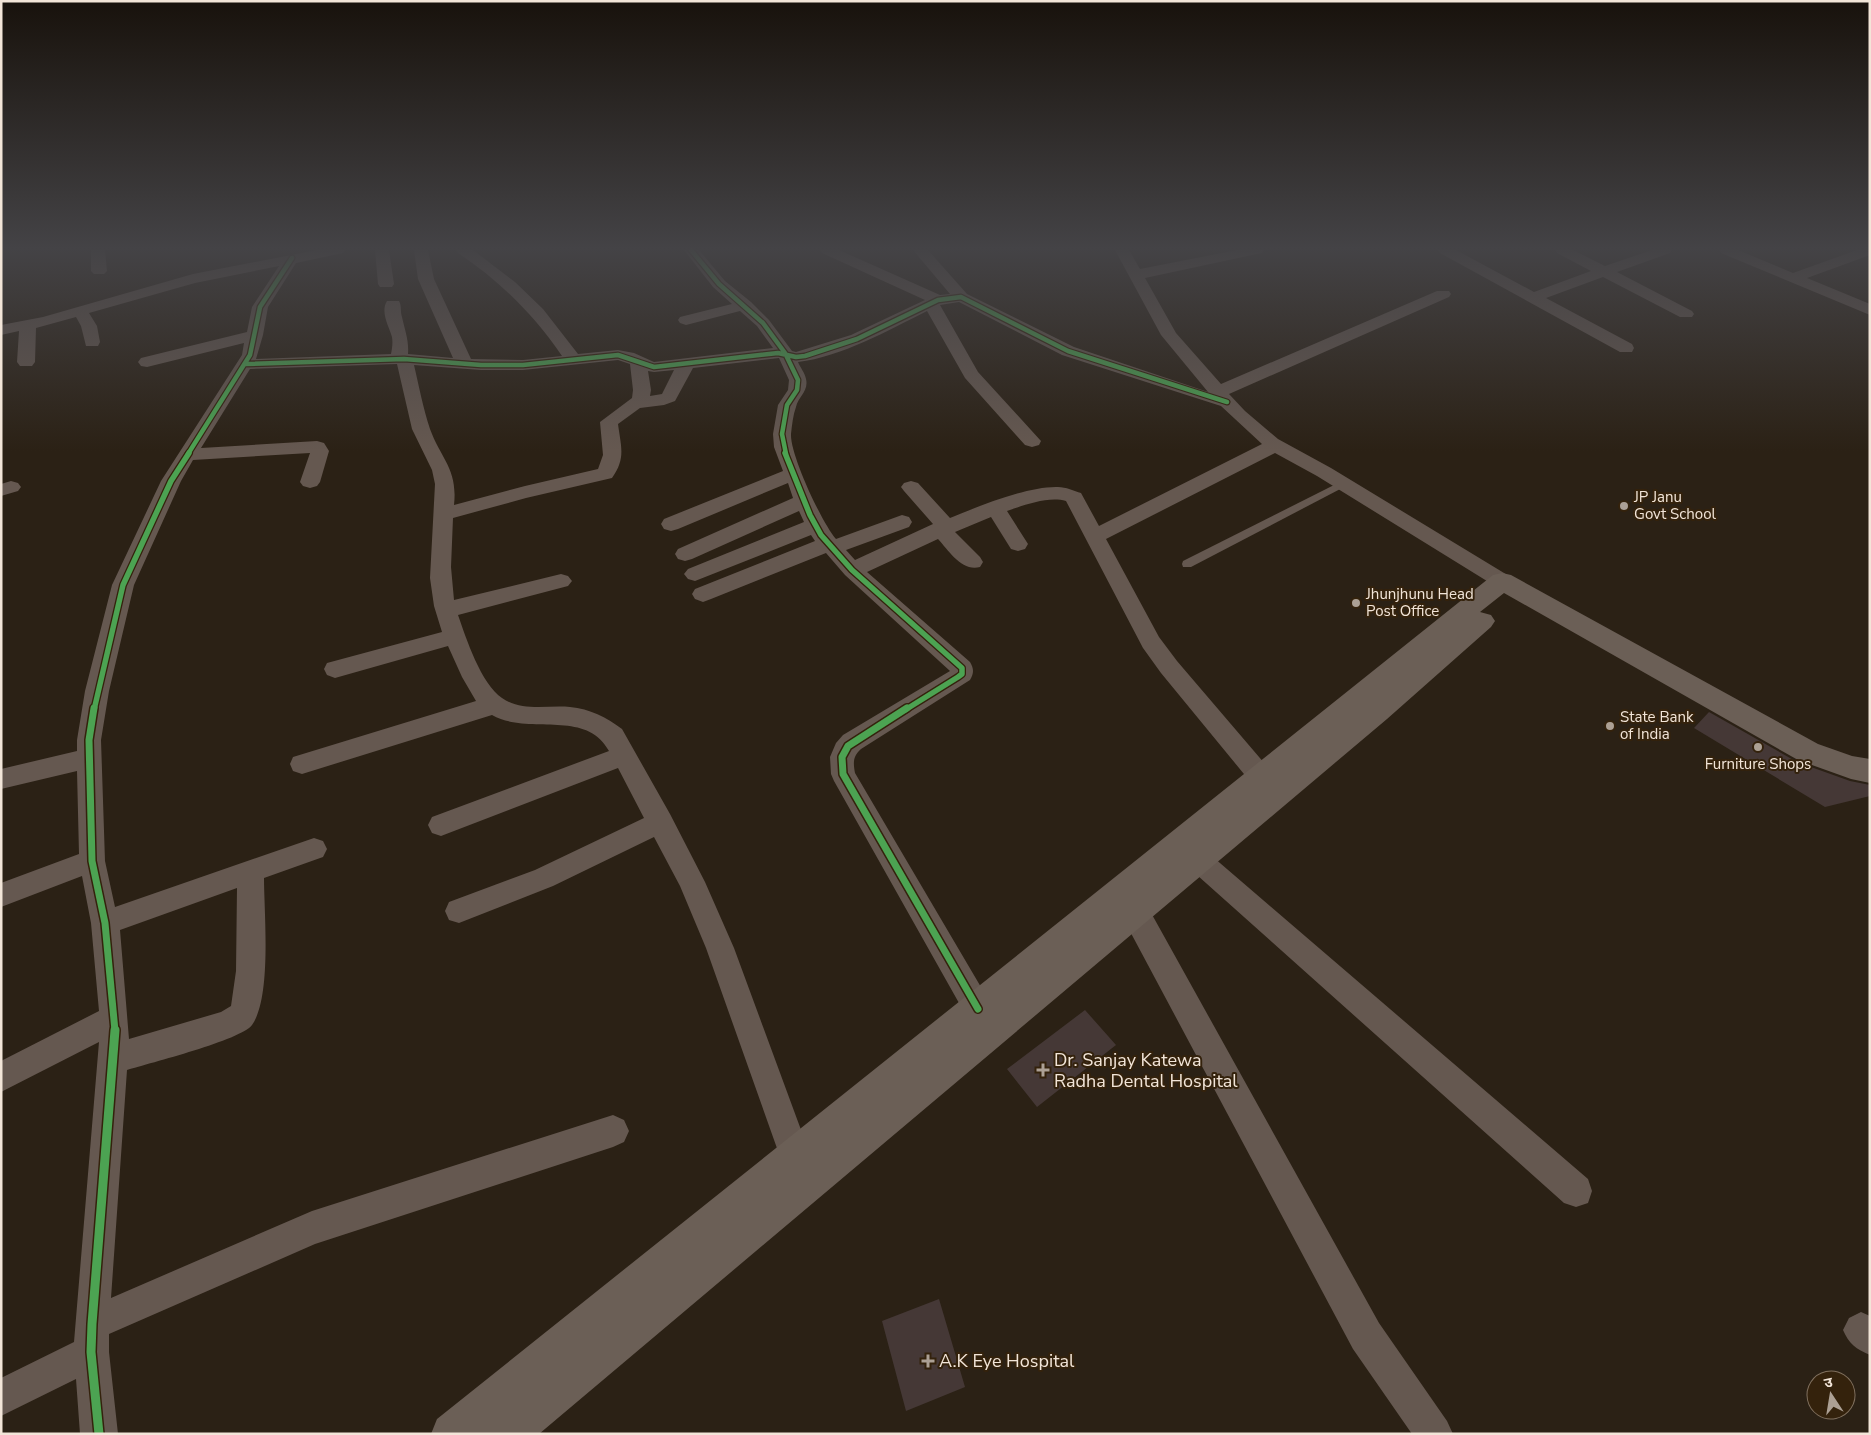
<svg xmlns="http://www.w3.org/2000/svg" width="1871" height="1435" font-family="'Nunito Sans','Noto Sans Devanagari',sans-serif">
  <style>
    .building { fill: #453836 }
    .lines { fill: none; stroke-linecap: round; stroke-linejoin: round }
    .lane { fill: #655850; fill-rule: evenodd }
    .street { fill: #655850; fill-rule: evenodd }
    .highway { fill: #6b5f56; fill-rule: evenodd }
    .cycleway-far3-casing { stroke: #34220c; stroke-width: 7 }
    .cycleway-far2-casing { stroke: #34220c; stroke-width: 8 }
    .cycleway-far1-casing { stroke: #34220c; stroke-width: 10 }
    .cycleway-casing { stroke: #34220c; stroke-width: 12 }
    .cycleway-far3 { stroke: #4ca352; stroke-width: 4.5 }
    .cycleway-far2 { stroke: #4ca352; stroke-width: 5.5 }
    .cycleway-far1 { stroke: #4ca352; stroke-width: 7 }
    .cycleway { stroke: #4ca352; stroke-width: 9 }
    .poi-dot { fill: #aca094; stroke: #34220c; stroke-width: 2 }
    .labels { text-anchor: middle; stroke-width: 4; stroke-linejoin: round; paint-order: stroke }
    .poi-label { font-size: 15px; fill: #f2e5d8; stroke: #34220c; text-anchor: start }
    .near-poi-label { font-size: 18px; fill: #f2e5d8; stroke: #34220c; text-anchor: start }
  </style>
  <rect width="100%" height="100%" fill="#2b2115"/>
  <path class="building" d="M1709,712L1797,762L1850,781L1870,785V796L1825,807L1694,728Z
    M1085,1010L1116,1045L1037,1107L1007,1069Z
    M939,1299L965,1387L906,1411L882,1321Z"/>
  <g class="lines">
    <path class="lane" d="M1342,481L1346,482V486L1191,567H1183L1182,564L1183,561Z"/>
    <path class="street" d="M91,250H105L107,271L104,274H94L91,271Z
      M317,250H345L343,253L296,263L268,307L263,335L256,359L391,354C392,349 393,343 392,337C389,326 380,312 387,301H399C402,306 400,311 402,317C405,331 409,340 408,354L453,358L418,279L414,250H428L434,279L471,359L523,360L562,356C534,315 500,281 458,253L456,250H473L515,282L543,309L578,354L618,350L634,353L654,362L773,348L757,326L740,311L686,325L680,323L678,320L680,317L732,304L713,287L684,250H699L725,281L751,302L769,320L792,351L796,352L851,335L925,300L822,253L820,250H839L940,295L950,294L913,250H928L967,294L1074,347L1208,392L1161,335L1115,250H1129L1140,269L1237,250H1264L1262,253L1257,254L1145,278L1176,333L1221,384L1437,291H1449L1451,294L1449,297L1229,394L1245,411L1278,439L1331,468L1509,576L1513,581L1509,586L1502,588L1495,586L1317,476L1275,453L1106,539L1159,637L1177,661L1271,771L1274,778L1271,785L1262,788L1253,785L1161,673L1143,648L1066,501C1048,496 1025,505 1007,511L1028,544L1025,549L1018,551L1011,549L991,517L955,532L980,557L983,562L980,567C962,572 949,551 938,539L867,572L970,662C974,669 974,673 970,680L861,749C853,756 853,762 855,773L988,999L993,1009L988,1019L978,1023L968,1019L834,781L831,774L830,757L836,743L843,735L950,671L845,575L826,553L711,599L703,602L695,599L692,594L695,589L815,541L811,535L695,581L688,579L684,574L688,569L804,522L799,511L692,559L685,561L678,559L675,554L678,549L793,498L788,483L678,529L671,531L664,529L661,524L664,519L783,471L774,447L773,434L778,405L788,390L789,380L779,358L693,368L675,401L664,405L640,408L618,424C621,447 626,458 612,478L526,498L453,518L451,567L454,600L561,574L568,576L572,581L568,586L458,615C466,638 481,684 502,698C522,712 547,705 570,707C590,709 606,717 622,729L670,814L705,882L734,948L811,1157L806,1168L795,1173L784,1168L706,948L680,886L654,837L553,886L459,923L449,920L445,911L449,902L535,870L644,818L618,768L441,836L432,833L428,825L432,817L609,751C586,708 529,736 492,715L302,774L293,771L290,764L293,757L476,701L462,677L448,646L335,678L327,675L324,669L327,663L442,632L434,606L430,578L435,484L432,470L412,429L397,364L250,369L201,448L317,441L324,443L329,451L320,482L317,486L310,488L303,486L300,482L310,453L193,460L181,481L134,585L109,691L101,740L105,861L115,907L314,838L323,841L327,849L323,857L264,878C264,913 272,997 252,1025C241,1040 150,1063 127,1070L111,1298L312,1211L613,1115L624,1120L629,1131L624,1142L613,1147L315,1244L109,1334V1352L118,1434H80L76,1379L1,1416V1378L74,1342L99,1042L1,1092V1061L99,1011L91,923L82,876L1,907V883L79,854L77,771L1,789V769L77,751V740L85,691L112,585L161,481L242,355L244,343L147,367L141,366L138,362L141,358L247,332L252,307L279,266L195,283L89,313L97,326L100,342L98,346H86L81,326L76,317L36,328L35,362L32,366H20L17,362L19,331L1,335V325L43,317L193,274ZM959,302L1062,355L1221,406L1262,444L1099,526L1081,493C1074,491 1066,487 1058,487C1028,486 979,506 950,518L918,483L911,481L904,483L901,487L904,491L933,524L855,560L846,550L909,527L912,522L909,517L902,515L836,539C822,523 790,455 791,434C792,425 793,415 796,407C798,397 809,391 806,379C805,373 800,367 798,362C841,357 889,330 927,311L965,378L1025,445L1032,447L1039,445L1041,441L978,372L940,305ZM618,360L630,364L633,390L632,398L600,422L603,455L598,469L525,486L454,505C458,469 441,459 430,429C423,408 419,386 414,365L481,370H523ZM674,370L662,394L650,396L651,390L648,371L654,372ZM237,888L236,971L231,1006L221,1012L129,1039L120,930Z
      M375,250H389L394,284L392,287H380L378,284Z
      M1438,250H1456L1534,292L1591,271L1557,253L1555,250H1573L1605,266L1652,250H1672L1670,253L1617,272L1692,311L1694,314L1692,317H1680L1603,277L1546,298L1632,344L1634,348L1632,352H1620L1440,253Z
      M1719,250H1738L1793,273L1857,250H1870V255L1807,278L1870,304V315L1721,253Z
      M11,481L18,483L21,487L18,491L1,496V484Z
      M1197,848L1206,851L1588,1179L1592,1191L1588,1203L1576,1207L1564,1203L1188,867L1184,859L1188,851Z
      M1127,886L1137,889L1145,902L1379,1323L1447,1421L1453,1434H1412L1353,1349L1117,907L1113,898L1117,889Z
      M1861,1312L1870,1316V1355C1856,1349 1849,1344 1843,1330L1849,1318Z"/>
    <path class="highway" d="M1502,573L1511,575L1818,744L1852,756L1870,759V783L1851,779L1798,760L1504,593L1480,612L1491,615L1495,621L1491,627L1387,719L539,1434H431L437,1419L1493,575Z"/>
    <defs>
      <path id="cycleway-far3" d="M691,250L719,284L763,323L785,353L798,380L797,390L787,405L782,434L786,454
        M245,364L404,359L481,365H523L618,355L654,367L778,353L796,357L805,356L857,339L938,300L961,297L1068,351L1227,402
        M188,454L250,355L260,307L292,258"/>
      <path id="cycleway-far2" d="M785,453L810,515L821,535L852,570L962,668V674L958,677L905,710
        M94,710L123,585L171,481L189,453"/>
      <path id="cycleway-far1" d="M94,708L89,740L92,861L105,923L115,1031
        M907,708L848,746L842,757L843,774L978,1009"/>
      <path id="cycleway" d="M99,1434L91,1352L92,1324L115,1030"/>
    </defs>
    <use href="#cycleway-far3" class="cycleway-far3-casing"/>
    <use href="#cycleway-far2" class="cycleway-far2-casing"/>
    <use href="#cycleway-far1" class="cycleway-far1-casing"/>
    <use href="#cycleway" class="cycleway-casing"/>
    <use href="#cycleway-far3" class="cycleway-far3"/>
    <use href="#cycleway-far2" class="cycleway-far2"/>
    <use href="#cycleway-far1" class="cycleway-far1"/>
    <use href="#cycleway" class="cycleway"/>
  </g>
  <linearGradient id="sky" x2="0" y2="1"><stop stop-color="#18120c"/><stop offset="0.55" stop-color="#444346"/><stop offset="1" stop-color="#444346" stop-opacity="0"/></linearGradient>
  <rect width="1871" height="451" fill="url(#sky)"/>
  <g class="poi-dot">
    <circle cx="1624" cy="506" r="5"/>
    <circle cx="1356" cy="603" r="5"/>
    <circle cx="1610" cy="726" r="5"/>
    <circle cx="1758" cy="747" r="5"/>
    <path d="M1040.5 1062.5h5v5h5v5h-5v5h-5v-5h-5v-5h5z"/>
    <path d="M925.5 1353.5h5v5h5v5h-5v5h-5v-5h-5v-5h5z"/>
  </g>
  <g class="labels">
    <g class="poi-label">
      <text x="1634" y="502">JP Janu<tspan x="1634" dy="17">Govt School</tspan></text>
      <text x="1366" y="599">Jhunjhunu Head<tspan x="1366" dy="17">Post Office</tspan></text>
      <text x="1620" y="722">State Bank<tspan x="1620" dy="17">of India</tspan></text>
      <text x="1758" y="769" text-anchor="middle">Furniture Shops</text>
    </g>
    <g class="near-poi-label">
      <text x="1054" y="1066">Dr. Sanjay Katewa<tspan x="1054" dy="21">Radha Dental Hospital</tspan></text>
      <text x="939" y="1367">A.K Eye Hospital</text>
    </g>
  </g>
  <rect width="1871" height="1435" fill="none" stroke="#f2e5d8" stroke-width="5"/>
  <g transform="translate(1831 1395) rotate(348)"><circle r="24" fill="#34220c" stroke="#80705e"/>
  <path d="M0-4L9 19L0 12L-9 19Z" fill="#aca094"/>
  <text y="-8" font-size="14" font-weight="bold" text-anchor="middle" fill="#f2e5d8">उ</text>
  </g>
</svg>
